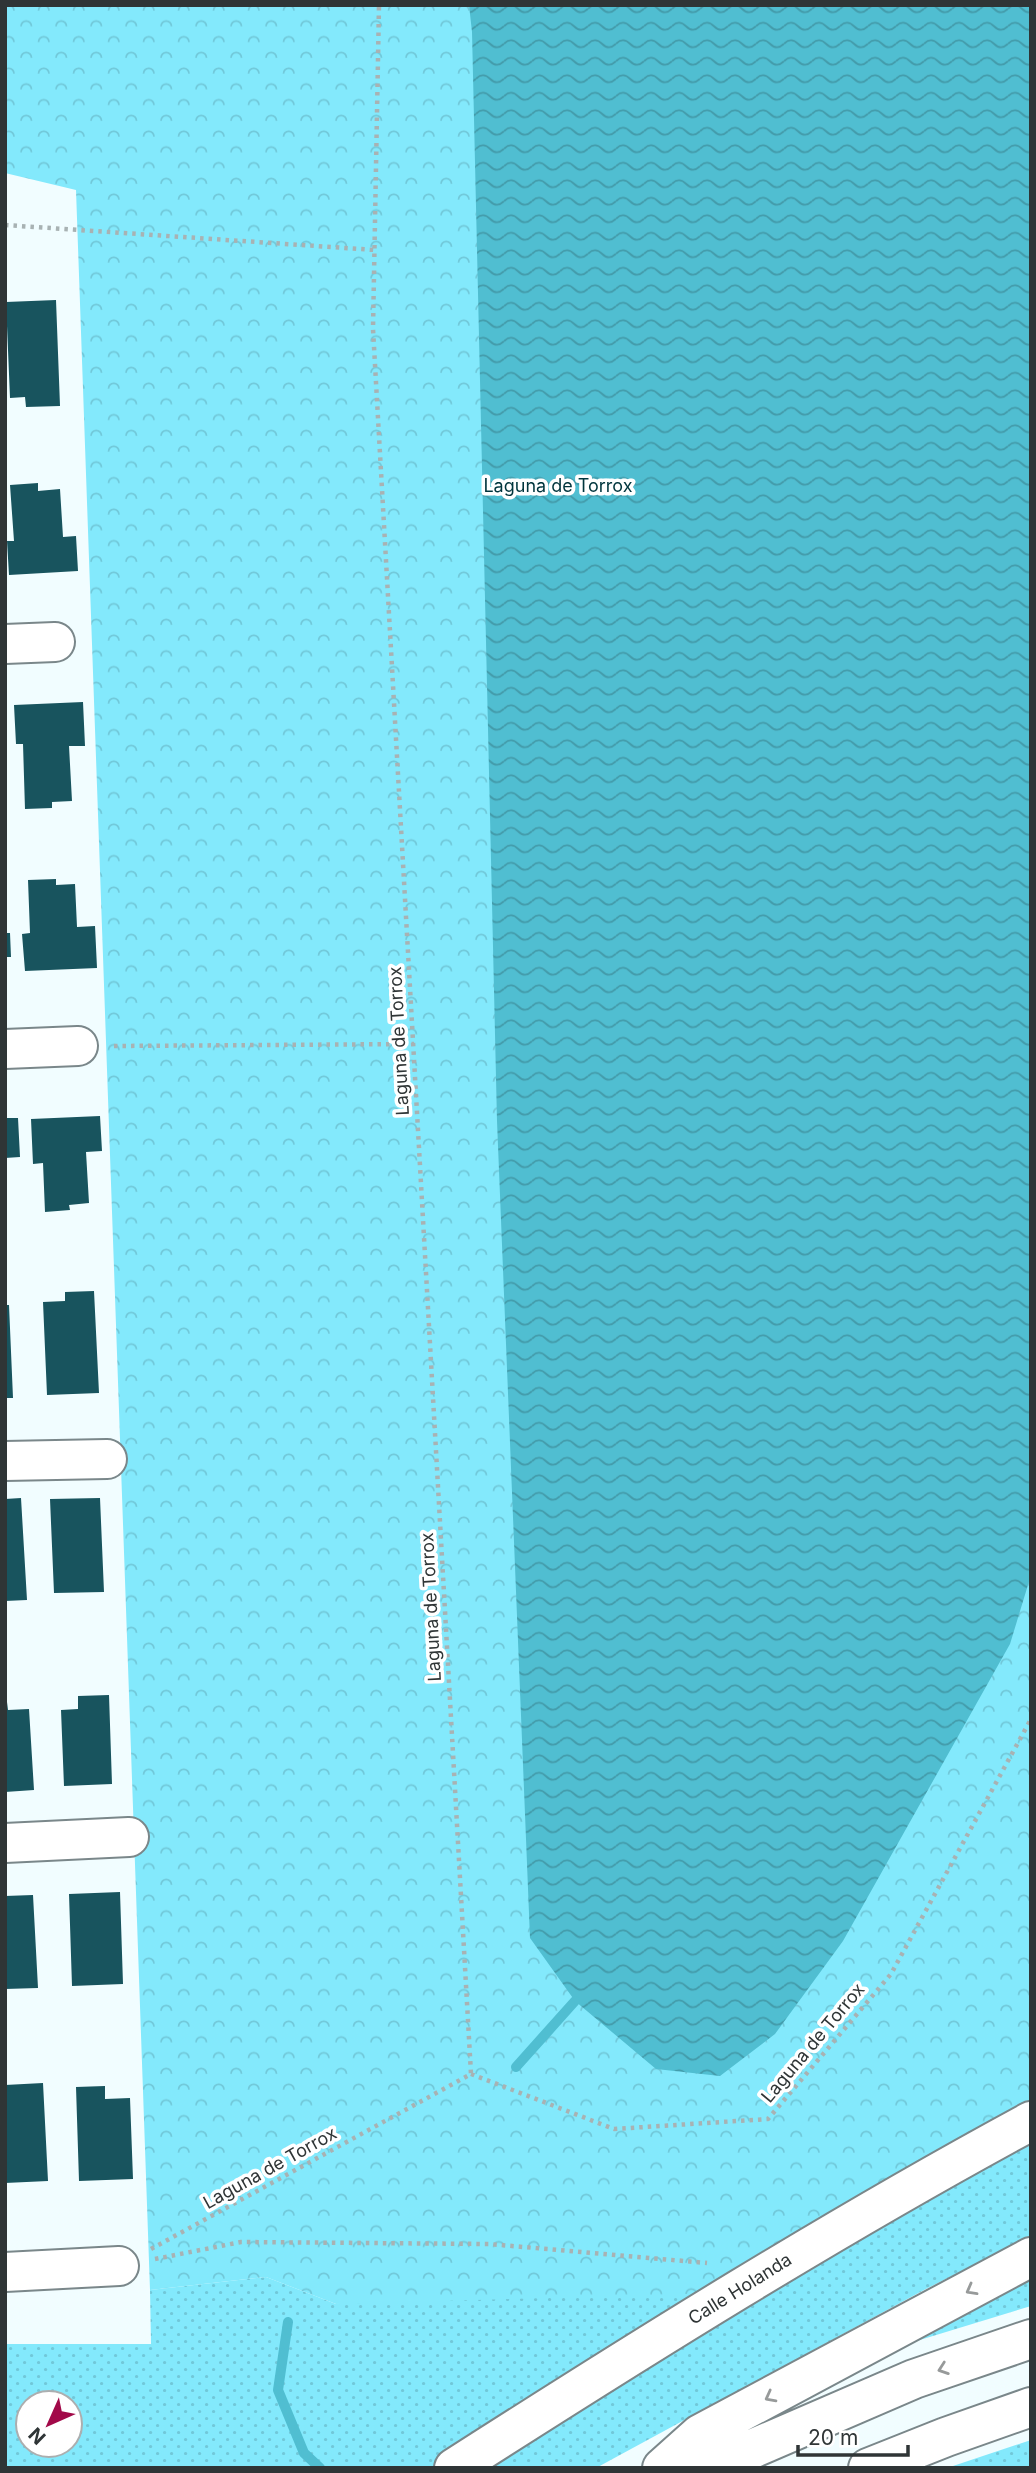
<svg xmlns="http://www.w3.org/2000/svg" width="1036" height="2473" font-family="Inter,sans-serif">
  <style>
    .grass { fill: url(#grass-dots); fill-rule: evenodd }
    .park { fill: url(#park-crowns) }
    .water { fill: url(#water-waves) }
    .lines { fill: none; stroke-linecap: round; stroke-linejoin: round }
    .stream { stroke: #50bed1; stroke-width: 10 }
    .building { fill: #18545e }
    .minor-casing { stroke: #7a878a; stroke-width: 42 }
    .highway-casing { stroke: #7a878a; stroke-width: 42 }
    .path { stroke: #a8b2b3; stroke-width: 4.5; stroke-dasharray: 3.5 5; stroke-linecap: butt }
    .minor { stroke: #fff; stroke-width: 38 }
    .highway { stroke: #fff; stroke-width: 38 }
    .oneway { stroke: #979a9a }
    .labels { text-anchor: middle; stroke-width: 7; stroke-linejoin: round; paint-order: stroke }
    .park-label { font-size: 18px; fill: #00353d; stroke: #fff }
    .street-label { font-size: 18px; fill: #2f3536; stroke: #fff }
  </style>
  <defs>
    <pattern id="grass-dots" width="8" height="8" patternUnits="userSpaceOnUse" patternTransform="scale(1.75)"><rect width="8" height="8" fill="#83e9fc"/><path d="M2 2h.1M6 6h.1" fill="none" stroke="#71c8d9" stroke-width="1.8" stroke-linecap="round"/></pattern>
    <pattern id="park-crowns" width="20" height="18" patternUnits="userSpaceOnUse" patternTransform="scale(1.75)"><rect width="20" height="18" fill="#83e9fc"/><path d="M2 6a3 3 0 1 1 6 0M12 15a3 3 0 1 1 6 0" fill="none" stroke="#71c8d9"/></pattern>
    <pattern id="water-waves" width="16" height="10" patternUnits="userSpaceOnUse" patternTransform="scale(1.75)"><rect width="16" height="10" fill="#50bed1"/><path d="M0 5q4-4 8 0t8 0" fill="none" stroke="#439baa"/></pattern>
  </defs>
  <rect width="100%" height="100%" fill="#f1fdff"/>
  <path class="grass" d="M1031,2122V2236L924,2290L596,2468H5V2344H151L150,2290L266,2277L336,2304ZM28,2403H70V2445H28Z
    M1031,2277V2306L910,2343Z
    M1031,2440V2468H947Z"/>
  <path class="park" d="M5,5H1031V2122L722,2293L336,2304L266,2277L150,2290L76,190L5,173Z"/>
  <path class="water" d="M469,5H1031V1575L1010,1644L843,1941L775,2034L720,2076L656,2069L575,2001L530,1938L497,1121L472,32Z"/>
  <g class="lines">
    <path class="stream" d="M516,2067L575,2001
      M288,2322L278,2390L304,2453L320,2468"/>
  </g>
  <path class="building" d="M56,300L60,406L26,407L25,397L10,398L6,302Z
    M38,483V491L60,489L63,537L76,536L78,571L9,575L7,541H14L10,485Z
    M83,702L85,746H69L72,801L52,802V808L25,809L23,744H16L14,705Z
    M56,879V885L75,884L77,927L95,926L97,968L25,971L22,934L30,933L28,880Z
    M5,933H10L11,957H5Z
    M100,1116L102,1151L86,1152L89,1203L69,1205L70,1210L45,1212L43,1163L33,1164L31,1119Z
    M5,1118H18L20,1157L5,1158Z
    M94,1291L99,1393L47,1395L43,1302L65,1301V1292Z
    M5,1305H9L13,1398H5Z
    M21,1498L27,1600L5,1601V1499Z
    M100,1498L104,1592L54,1593L50,1499Z
    M109,1695L112,1784L64,1786L61,1710L78,1709V1696Z
    M5,1702H7L8,1710L29,1709L34,1790L5,1792Z
    M120,1892L123,1984L72,1986L69,1894Z
    M33,1895L38,1988L5,1989V1896Z
    M43,2083L48,2181L5,2183V2085Z
    M105,2086V2099L130,2098L133,2179L79,2181L76,2087Z"/>
  <g class="lines">
    <defs>
      <path id="minor" d="M5,644L55,642
        M5,1049L78,1046
        M5,1461L107,1459
        M5,1843L129,1837
        M5,2272L119,2266
        M454,2468C643,2347 833,2228 1031,2121"/>
      <path id="highway" d="M662,2468L700,2434L1031,2257
        M708,2468L914,2379L1031,2339
        M868,2468L946,2437L1031,2407"/>
    </defs>
    <use href="#minor" class="minor-casing"/>
    <use href="#highway" class="highway-casing"/>
    <path class="path" d="M5,225L375,250
      M114,1046L414,1044
      M471,2074L614,2129L768,2119L891,1974L1031,1719
      M151,2249L471,2074L373,329L379,5
      M155,2259L241,2242L489,2244L707,2263"/>
    <use href="#minor" class="minor"/>
    <use href="#highway" class="highway"/>
  </g>
  <defs><path id="oneway-chevron" d="M-2-3.5L2.5 0L-2 3.5" fill="none" stroke-width="1.6" stroke-linecap="round" stroke-linejoin="round" transform="scale(1.75)"/></defs>
  <g class="oneway">
    <use href="#oneway-chevron" transform="translate(971 2290) rotate(151)"/>
    <use href="#oneway-chevron" transform="translate(943 2369) rotate(161)"/>
    <use href="#oneway-chevron" transform="translate(770 2397) rotate(152)"/>
  </g>
  <g class="labels">
    <g class="park-label">
      <text x="558" y="492">Laguna de Torrox</text>
    </g>
    <g class="street-label">
      <text transform="translate(399 1041) rotate(-93)" y="6">Laguna de Torrox</text>
      <text transform="translate(431 1607) rotate(-93)" y="6">Laguna de Torrox</text>
      <text transform="translate(813 2043) rotate(-50)" y="6">Laguna de Torrox</text>
      <text transform="translate(270 2168) rotate(-29)" y="6">Laguna de Torrox</text>
      <text transform="translate(740 2289) rotate(-32)" y="6">Calle Holanda</text>
    </g>
  </g>
  <rect width="1036" height="2473" fill="none" stroke="#2f3536" stroke-width="14"/>
  <g transform="translate(49 2424) rotate(225)"><circle r="33" fill="#ffffff" stroke="#acaeaf" stroke-width="2"/>
  <path d="M0-5L12 26L0 18L-12 26Z" fill="#a20949"/>
  <text y="-10" font-size="19" font-weight="bold" text-anchor="middle" fill="#2f3536">N</text>
  </g>
  <path d="M798 2445v10h110v-10" fill="none" stroke="#2f3536" stroke-width="3.5"/>
  <text x="808" y="2445" font-size="21" fill="#2f3536" stroke="#ffffff" stroke-width="5" paint-order="stroke">20 m</text>
</svg>
